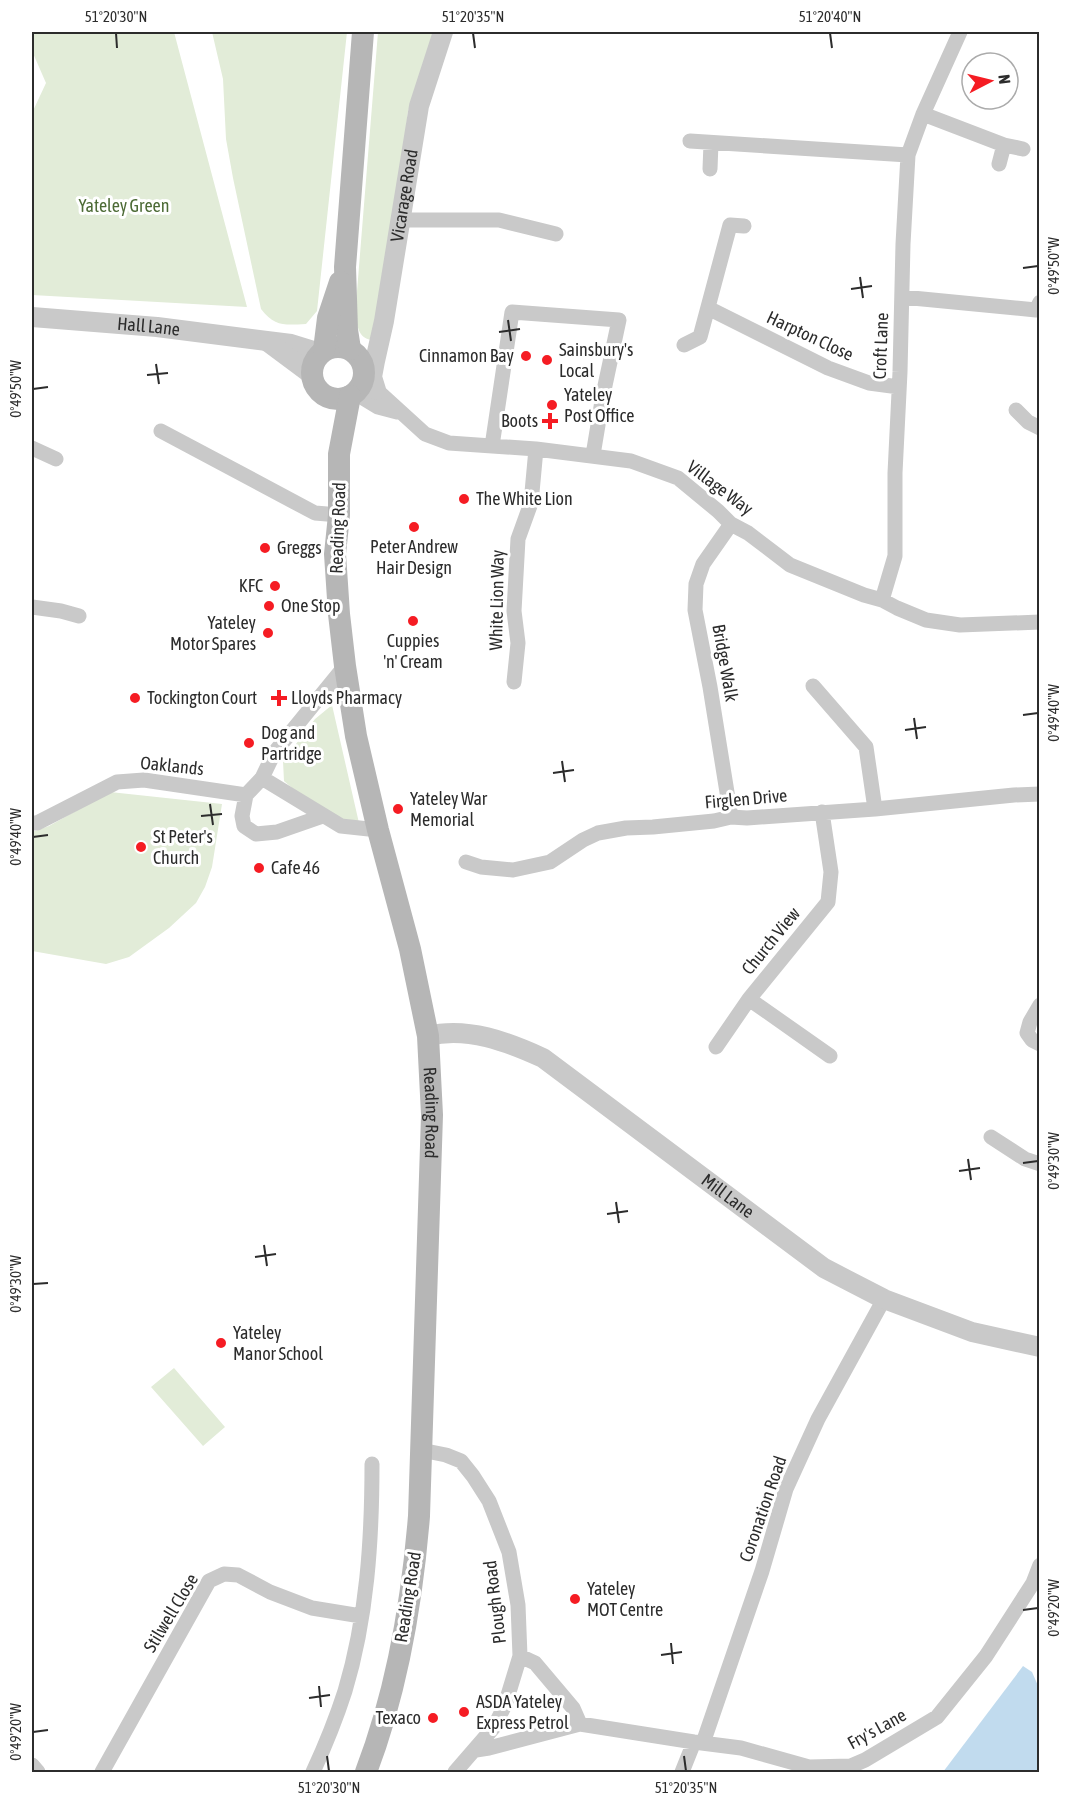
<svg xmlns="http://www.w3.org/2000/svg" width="1071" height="1804" font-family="'Asap Condensed',sans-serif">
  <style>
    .green { fill: #e2ecd8 }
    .water { fill: #c1dbee }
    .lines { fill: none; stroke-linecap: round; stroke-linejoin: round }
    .minor { stroke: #c9c9c9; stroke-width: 15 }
    .tertiary { stroke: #c9c9c9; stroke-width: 20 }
    .secondary { stroke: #b6b6b6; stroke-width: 22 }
    .ticks { fill: none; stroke: #2c2c2c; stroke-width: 2 }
    .poi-dot { fill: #f51c23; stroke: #fff; stroke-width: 2 }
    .labels { text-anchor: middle; stroke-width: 6; stroke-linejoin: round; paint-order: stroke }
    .street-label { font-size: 18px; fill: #2c2c2c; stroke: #fff }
    .park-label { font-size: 18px; fill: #4d6b36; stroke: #fff }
    .poi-label { font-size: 18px; fill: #2c2c2c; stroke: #fff; text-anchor: start }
    .neatline { fill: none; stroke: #2c2c2c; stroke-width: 2 }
    .ticks-label { font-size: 15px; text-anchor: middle; fill: #2c2c2c }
  </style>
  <rect width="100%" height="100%" fill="#fff"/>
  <path class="green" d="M32,32H174L247,307L32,295V113L46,83L32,51Z
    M212,32H347L317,311L306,324C285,325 275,327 261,309L233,178L226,139L223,79Z
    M378,32H437L408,111L395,225L373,340C359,339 358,328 355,316Z
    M332,705L359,823C337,824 300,795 284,781L283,761L315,719Z
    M110,792L222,804L212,867L205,887L196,903L169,928L129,957L106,964L32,951V832L49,826Z
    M174,1368L225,1427L203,1446L151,1387Z"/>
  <path class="water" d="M1023,1666L1032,1672L1039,1688V1772H943Z"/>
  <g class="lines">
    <path class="minor" d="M923,114L1004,145L1023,149
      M690,141L908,155
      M999,164L1004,145
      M710,169L711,143
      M399,220H499L556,234
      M902,297L1036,310L1040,302
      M708,308L828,368L869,383L899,387
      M684,345L700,337L730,225L744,226
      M369,383L425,434L449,443L536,449L631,461L678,478L718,511L731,524L748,533L790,565L864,595L882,600L897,608L926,620L960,625L1040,622
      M355,393L378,407L397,412
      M1016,410L1028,422L1040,428
      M161,431L315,513L339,515
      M492,446L512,312L619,320L603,395L593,455
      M32,448L56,459
      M731,524L703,564L696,584L695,610L710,687L731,817
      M882,600L895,556V473L900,372L903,244L908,155L923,114L960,32
      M32,607L61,611L79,616
      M514,682L518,643L514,611L518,539L531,503L536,449
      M813,686L866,747L875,809
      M262,778L341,826L378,830
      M246,795L242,816L244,826L256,834L277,832L323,816
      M822,812L831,872L828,902L749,999L830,1056
      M32,823H37L117,782L144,780L246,795L262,778L274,753L345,666
      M466,862L481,867L513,870L550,862L583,840L598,833L626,828L653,827L714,821L731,817L747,818L875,809L1014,795L1040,794
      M1040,1005L1030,1022L1027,1033L1032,1040L1040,1044
      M716,1047L749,999
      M991,1137L1025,1159L1040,1164
      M421,1450L446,1455L461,1461L473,1476L489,1501L509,1552L518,1605L520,1656L505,1705L494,1727L455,1772
      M520,1656L535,1663L573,1708L580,1724
      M703,1743L762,1571L786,1489L818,1419L884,1299
      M476,1750L489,1748L580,1724L694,1742L741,1748L809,1767L851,1766L865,1760L937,1717L986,1656L1033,1583L1040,1565
      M32,1765L38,1772
      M102,1772L209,1581L224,1574L238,1575L270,1592L312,1608L361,1616
      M313,1772C325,1746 336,1719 345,1691C367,1618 372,1540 372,1464
      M682,1772L694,1742"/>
    <g class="tertiary">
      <path id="s1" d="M32,317L157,327L291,344L320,353"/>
      <path d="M268,342L311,374"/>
      <path id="s2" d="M376,390L372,377L375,361L384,321L419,106L443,32"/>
      <path id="s3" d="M428,1036C467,1026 508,1042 543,1058L824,1268L884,1299L972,1332L1040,1347"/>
    </g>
    <g class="secondary">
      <circle cx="338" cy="373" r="26"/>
      <path d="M350,349L347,330L345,267L363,32"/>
      <path d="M324,350L328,318L340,282"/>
      <path id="s4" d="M350,396L339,454V515L335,554L339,614L345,666L356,736L378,830L410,949L428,1036L432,1115L419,1516C412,1603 397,1691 366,1772"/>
    </g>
  </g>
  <path class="ticks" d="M116,33L117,48M473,33L475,48M830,33L832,48M1023,268L1038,266M860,277L863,298M851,289L872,286M508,320L511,341M499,332L520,329M156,364L159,384M147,375L168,373M33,389L48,387M1023,715L1038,713M914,718L917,739M905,730L926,727M562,761L565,782M553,773L574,770M210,804L213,825M201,816L222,814M33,837L48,835M968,1159L971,1180M1023,1163L1038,1161M959,1171L980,1168M616,1202L619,1223M607,1214L628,1211M264,1245L267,1266M255,1257L276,1254M33,1284L48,1283M1023,1610L1038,1608M671,1643L673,1664M661,1655L682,1652M319,1686L321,1707M309,1698L330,1695M33,1732L48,1730M327,1756L329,1771M684,1756L686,1771"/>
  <g class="poi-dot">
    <circle cx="526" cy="356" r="6"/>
    <circle cx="547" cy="360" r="6"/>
    <circle cx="552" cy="405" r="6"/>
    <path d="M547 412h6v6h6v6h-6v6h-6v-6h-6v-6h6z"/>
    <circle cx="464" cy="499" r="6"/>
    <circle cx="414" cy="527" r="6"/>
    <circle cx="265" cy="548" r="6"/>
    <circle cx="275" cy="586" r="6"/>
    <circle cx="269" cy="606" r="6"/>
    <circle cx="413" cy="621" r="6"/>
    <circle cx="268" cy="633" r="6"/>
    <circle cx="135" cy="698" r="6"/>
    <path d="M276 689h6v6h6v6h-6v6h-6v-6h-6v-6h6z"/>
    <circle cx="249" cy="743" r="6"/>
    <circle cx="398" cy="809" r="6"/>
    <circle cx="141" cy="847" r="6"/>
    <circle cx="259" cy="868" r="6"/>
    <circle cx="221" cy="1343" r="6"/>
    <circle cx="575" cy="1599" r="6"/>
    <circle cx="464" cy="1712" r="6"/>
    <circle cx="433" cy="1718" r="6"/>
  </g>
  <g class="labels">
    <g class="street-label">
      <text dy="6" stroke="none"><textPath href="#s2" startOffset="198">Vicarage Road</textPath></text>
      <text dy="6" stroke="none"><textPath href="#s1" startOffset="117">Hall Lane</textPath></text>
      <text transform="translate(810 336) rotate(25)" y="6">Harpton Close</text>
      <text transform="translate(881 346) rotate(-88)" y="6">Croft Lane</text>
      <text transform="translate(720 488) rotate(37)" y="6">Village Way</text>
      <text transform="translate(338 528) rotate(-88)" y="6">Reading Road</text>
      <text transform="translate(497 600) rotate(-89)" y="6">White Lion Way</text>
      <text transform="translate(725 663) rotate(80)" y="6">Bridge Walk</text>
      <text transform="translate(172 766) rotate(6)" y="6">Oaklands</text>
      <text transform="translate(746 799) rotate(-5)" y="6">Firglen Drive</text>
      <text transform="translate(771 941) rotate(-51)" y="6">Church View</text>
      <text dy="6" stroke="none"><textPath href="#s4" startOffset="728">Reading Road</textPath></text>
      <text dy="6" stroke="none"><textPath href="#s3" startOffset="350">Mill Lane</textPath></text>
      <text transform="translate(763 1509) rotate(-71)" y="6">Coronation Road</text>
      <text transform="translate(408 1597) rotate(-81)" y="6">Reading Road</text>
      <text transform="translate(495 1602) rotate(-97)" y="6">Plough Road</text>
      <text transform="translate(171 1613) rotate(-59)" y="6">Stilwell Close</text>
      <text transform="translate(877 1729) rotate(-29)" y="6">Fry's Lane</text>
    </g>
    <g class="park-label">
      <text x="124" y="212">Yateley Green</text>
    </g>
    <g class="poi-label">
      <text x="559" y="356">Sainsbury's<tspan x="559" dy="21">Local</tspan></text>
      <text x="514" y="362" text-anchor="end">Cinnamon Bay</text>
      <text x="564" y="401">Yateley<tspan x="564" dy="21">Post Office</tspan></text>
      <text x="538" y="427" text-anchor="end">Boots</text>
      <text x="476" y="505">The White Lion</text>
      <text x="414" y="553" text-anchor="middle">Peter Andrew<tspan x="414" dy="21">Hair Design</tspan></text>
      <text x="277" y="554">Greggs</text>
      <text x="263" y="592" text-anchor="end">KFC</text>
      <text x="281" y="612">One Stop</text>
      <text x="256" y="629" text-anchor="end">Yateley<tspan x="256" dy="21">Motor Spares</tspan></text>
      <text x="413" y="647" text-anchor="middle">Cuppies<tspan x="413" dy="21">'n' Cream</tspan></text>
      <text x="147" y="704">Tockington Court</text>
      <text x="291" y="704">Lloyds Pharmacy</text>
      <text x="261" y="739">Dog and<tspan x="261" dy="21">Partridge</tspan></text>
      <text x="410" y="805">Yateley War<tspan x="410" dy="21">Memorial</tspan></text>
      <text x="153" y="843">St Peter's<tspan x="153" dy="21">Church</tspan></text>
      <text x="271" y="874">Cafe 46</text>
      <text x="233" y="1339">Yateley<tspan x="233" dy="21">Manor School</tspan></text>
      <text x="587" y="1595">Yateley<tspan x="587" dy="21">MOT Centre</tspan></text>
      <text x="476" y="1708">ASDA Yateley<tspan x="476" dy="21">Express Petrol</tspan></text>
      <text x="421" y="1724" text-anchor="end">Texaco</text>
    </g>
  </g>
  <rect width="1071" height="1804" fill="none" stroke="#ffffff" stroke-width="66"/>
  <g transform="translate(990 81) rotate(83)"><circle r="28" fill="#ffffff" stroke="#ababab" stroke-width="1.5"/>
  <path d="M0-4.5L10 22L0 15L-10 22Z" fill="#f51c23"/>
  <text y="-9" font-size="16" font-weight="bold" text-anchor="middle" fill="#2c2c2c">N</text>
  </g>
  <rect x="33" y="33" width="1005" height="1738" class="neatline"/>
  <g class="ticks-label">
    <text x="116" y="22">51°20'30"N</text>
    <text x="473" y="22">51°20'35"N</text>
    <text x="830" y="22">51°20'40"N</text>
    <text transform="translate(1054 266) rotate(-90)" y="5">0°49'50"W</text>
    <text transform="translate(16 389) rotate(-90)" y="5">0°49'50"W</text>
    <text transform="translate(1054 713) rotate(-90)" y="5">0°49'40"W</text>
    <text transform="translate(16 837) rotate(-90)" y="5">0°49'40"W</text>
    <text transform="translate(1054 1161) rotate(-90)" y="5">0°49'30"W</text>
    <text transform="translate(16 1284) rotate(-90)" y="5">0°49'30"W</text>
    <text transform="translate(1054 1608) rotate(-90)" y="5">0°49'20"W</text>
    <text transform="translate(16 1732) rotate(-90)" y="5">0°49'20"W</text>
    <text x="329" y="1793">51°20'30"N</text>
    <text x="686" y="1793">51°20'35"N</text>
  </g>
</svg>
